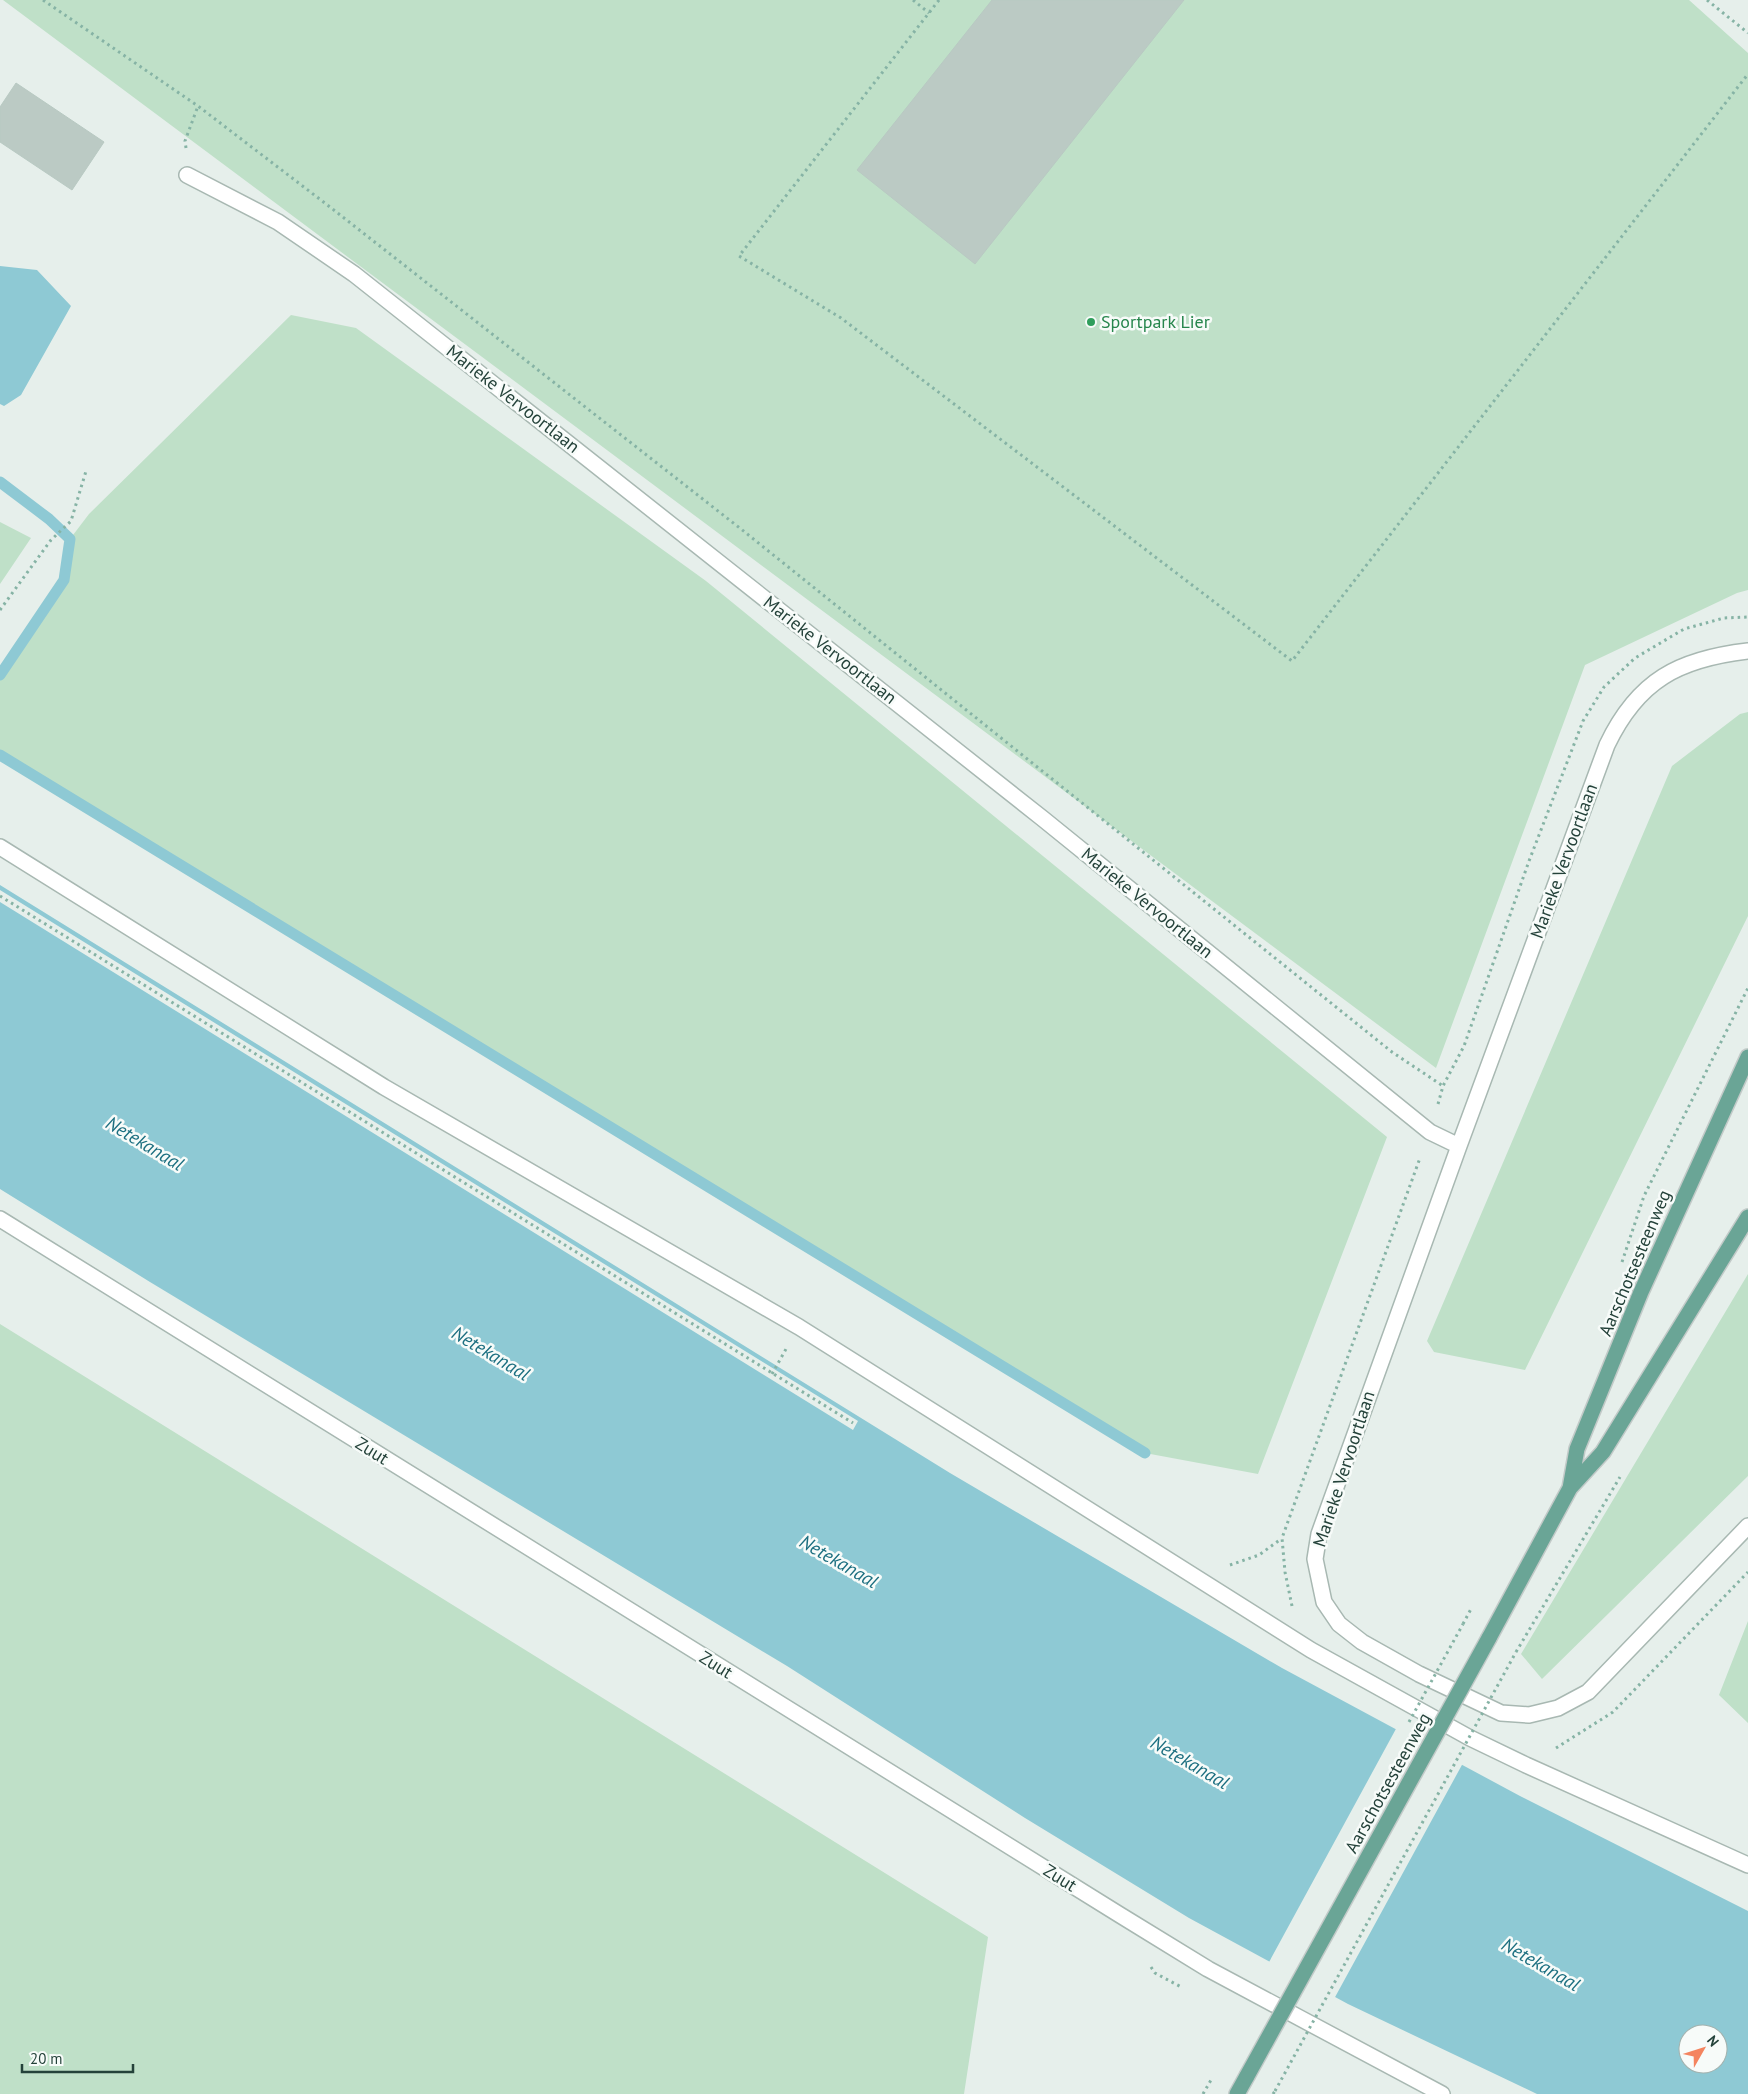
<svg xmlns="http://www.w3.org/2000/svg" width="1748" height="2094" font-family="'PT Sans',sans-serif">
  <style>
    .green { fill: #bfe0c8 }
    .water { fill: #8ec9d4; fill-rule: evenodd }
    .pier { fill: #e6efeb }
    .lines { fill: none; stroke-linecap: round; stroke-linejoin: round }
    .stream { stroke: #8ec9d4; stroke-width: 11 }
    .building { fill: #bbcac4; stroke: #b8c9c2 }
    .lane-casing { stroke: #a8b8b2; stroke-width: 18 }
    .street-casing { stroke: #a8b8b2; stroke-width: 18 }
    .primary-casing { stroke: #c2cac8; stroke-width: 18 }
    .path { stroke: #86b3a5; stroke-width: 3; stroke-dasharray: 2.5 4; stroke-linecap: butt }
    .lane { stroke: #fff; stroke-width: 15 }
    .street { stroke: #fff; stroke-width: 15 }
    .primary { stroke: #6aa596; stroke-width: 15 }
    .primary-bridge-casing { stroke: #c2cac8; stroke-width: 18; stroke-linecap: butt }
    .path-bridge { stroke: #86b3a5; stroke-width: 3; stroke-dasharray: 2.5 4; stroke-linecap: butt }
    .primary-bridge { stroke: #6aa596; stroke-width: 15 }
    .leisure-dot { fill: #2e9e5b; stroke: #f7fbf9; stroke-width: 2 }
    .labels { text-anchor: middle; stroke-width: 5; stroke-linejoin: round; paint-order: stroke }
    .leisure-label { font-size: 18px; fill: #27864d; stroke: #f7fbf9; text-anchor: start }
    .street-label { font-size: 18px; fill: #24423a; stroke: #f7fbf9 }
    .water-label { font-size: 19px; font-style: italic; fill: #1c6f80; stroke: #f7fbf9 }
  </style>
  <rect width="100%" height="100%" fill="#e6efeb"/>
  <path class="green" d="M3,0H1689L1748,53V590L1737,593L1585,665L1436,1068Z
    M291,315L356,328L706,581L1387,1137L1258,1474L1145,1453L0,755V675L64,580L70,539L89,514Z
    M0,522L31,538L0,584Z
    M1748,712V916L1525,1370L1434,1352L1427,1341L1672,766L1740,714Z
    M1748,1274V1476L1542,1679L1521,1654Z
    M0,1324L988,1937L964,2094H0Z
    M1748,1621V1723L1719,1695Z"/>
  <path class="water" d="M0,266L37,270L71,306L21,395L4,406L0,404Z
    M0,885L950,1473L1282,1668L1520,1796L1748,1911V2094H1537L1348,2004L1189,1918L1025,1818L787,1666L150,1282L0,1189ZM1688,2034H1718V2064H1688Z"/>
  <path class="pier" d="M0,890L858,1421L853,1430L0,902Z
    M1397,1727L1463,1763L1334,1999L1268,1964Z"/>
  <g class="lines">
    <path class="stream" d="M0,482L49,519L70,539L64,580L0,675
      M0,755L1145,1453"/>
  </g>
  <path class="building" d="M992,0H1184L975,264L857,170Z
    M16,83L104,142L72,190L0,142V107Z"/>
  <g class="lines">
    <defs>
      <path id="lane" d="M0,847L384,1087L799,1327L1311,1650L1470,1738L1526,1765L1748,1865"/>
      <path id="street" d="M187,175L278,222L354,274L1042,818L1430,1132L1459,1146
        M1748,651C1679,659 1638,680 1607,745L1459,1146L1319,1534L1315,1559L1324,1602L1339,1624L1362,1642L1419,1674L1501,1713L1529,1715L1558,1708L1588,1692L1748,1526
        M0,1219L1120,1915L1208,1969L1442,2094"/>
      <path id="primary" d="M1570,1488L1577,1449L1641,1292L1748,1057
        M1489,1638L1570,1488L1603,1452L1748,1217
        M1237,2094L1247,2076"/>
    </defs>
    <use href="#lane" class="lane-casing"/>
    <use href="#street" class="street-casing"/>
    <use href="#primary" class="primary-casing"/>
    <path class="path" d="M43,0L198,106L330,207L741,529L1392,1052L1443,1086
      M913,0L929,13
      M939,0L739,256L841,318L1292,661L1748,74
      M1707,0L1748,33
      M186,148L185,141L198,106
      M0,610L51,540L71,521L86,471
      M0,896L853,1423
      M1438,1104L1443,1086L1464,1046L1529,861L1583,721L1604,687L1635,658L1684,629L1724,618L1748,617
      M1622,1262L1644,1196L1748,988
      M772,1374L786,1349
      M1230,1565L1259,1555L1281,1539
      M1292,1606L1285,1572L1282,1538L1420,1158
      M1463,1624L1471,1609
      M1516,1652L1620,1477
      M1556,1748L1613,1712L1748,1572
      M1151,1967L1155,1973L1183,1988
      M1203,2094L1211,2080
      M1273,2094L1275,2091"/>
    <use href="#lane" class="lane"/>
    <use href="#street" class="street"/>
    <use href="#primary" class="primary"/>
    <defs>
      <path id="primary-bridge" d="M1247,2076L1489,1638"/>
    </defs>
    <use href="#primary-bridge" class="primary-bridge-casing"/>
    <path class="path-bridge" d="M1409,1722L1463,1624
      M1275,2091L1516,1652"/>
    <use href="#primary-bridge" class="primary-bridge"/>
  </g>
  <circle class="leisure-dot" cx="1091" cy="322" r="5"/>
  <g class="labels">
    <g class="leisure-label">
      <text x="1101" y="328">Sportpark Lier</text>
    </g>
    <g class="street-label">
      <text transform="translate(513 399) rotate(38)" y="6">Marieke Vervoortlaan</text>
      <text transform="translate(830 650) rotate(38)" y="6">Marieke Vervoortlaan</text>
      <text transform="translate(1564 861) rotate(-70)" y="6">Marieke Vervoortlaan</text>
      <text transform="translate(1147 903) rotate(39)" y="6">Marieke Vervoortlaan</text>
      <text transform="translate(1635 1263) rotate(-67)" y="6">Aarschotsesteenweg</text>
      <text transform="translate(372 1451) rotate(32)" y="6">Zuut</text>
      <text transform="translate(1344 1469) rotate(-72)" y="6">Marieke Vervoortlaan</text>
      <text transform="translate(716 1665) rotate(32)" y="6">Zuut</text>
      <text transform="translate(1388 1783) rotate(-61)" y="6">Aarschotsesteenweg</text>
      <text transform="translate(1060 1878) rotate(32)" y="6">Zuut</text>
    </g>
    <g class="water-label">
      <text transform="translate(145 1143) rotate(31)" y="7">Netekanaal</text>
      <text transform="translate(491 1353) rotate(31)" y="7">Netekanaal</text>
      <text transform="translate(839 1561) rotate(30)" y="7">Netekanaal</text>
      <text transform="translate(1190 1762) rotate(30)" y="7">Netekanaal</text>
      <text transform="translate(1541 1964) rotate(30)" y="7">Netekanaal</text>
    </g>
  </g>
  <g transform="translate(1703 2049) rotate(51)"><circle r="24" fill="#f7fbf9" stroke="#a3b1ad"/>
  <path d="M0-4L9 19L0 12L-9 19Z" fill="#f4845f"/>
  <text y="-8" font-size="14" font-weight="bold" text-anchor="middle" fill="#24423a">N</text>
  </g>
  <path d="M22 2064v8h111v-8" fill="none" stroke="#24423a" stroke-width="2.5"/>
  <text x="30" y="2064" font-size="15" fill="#24423a" stroke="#f7fbf9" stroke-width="4" paint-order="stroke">20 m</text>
</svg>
